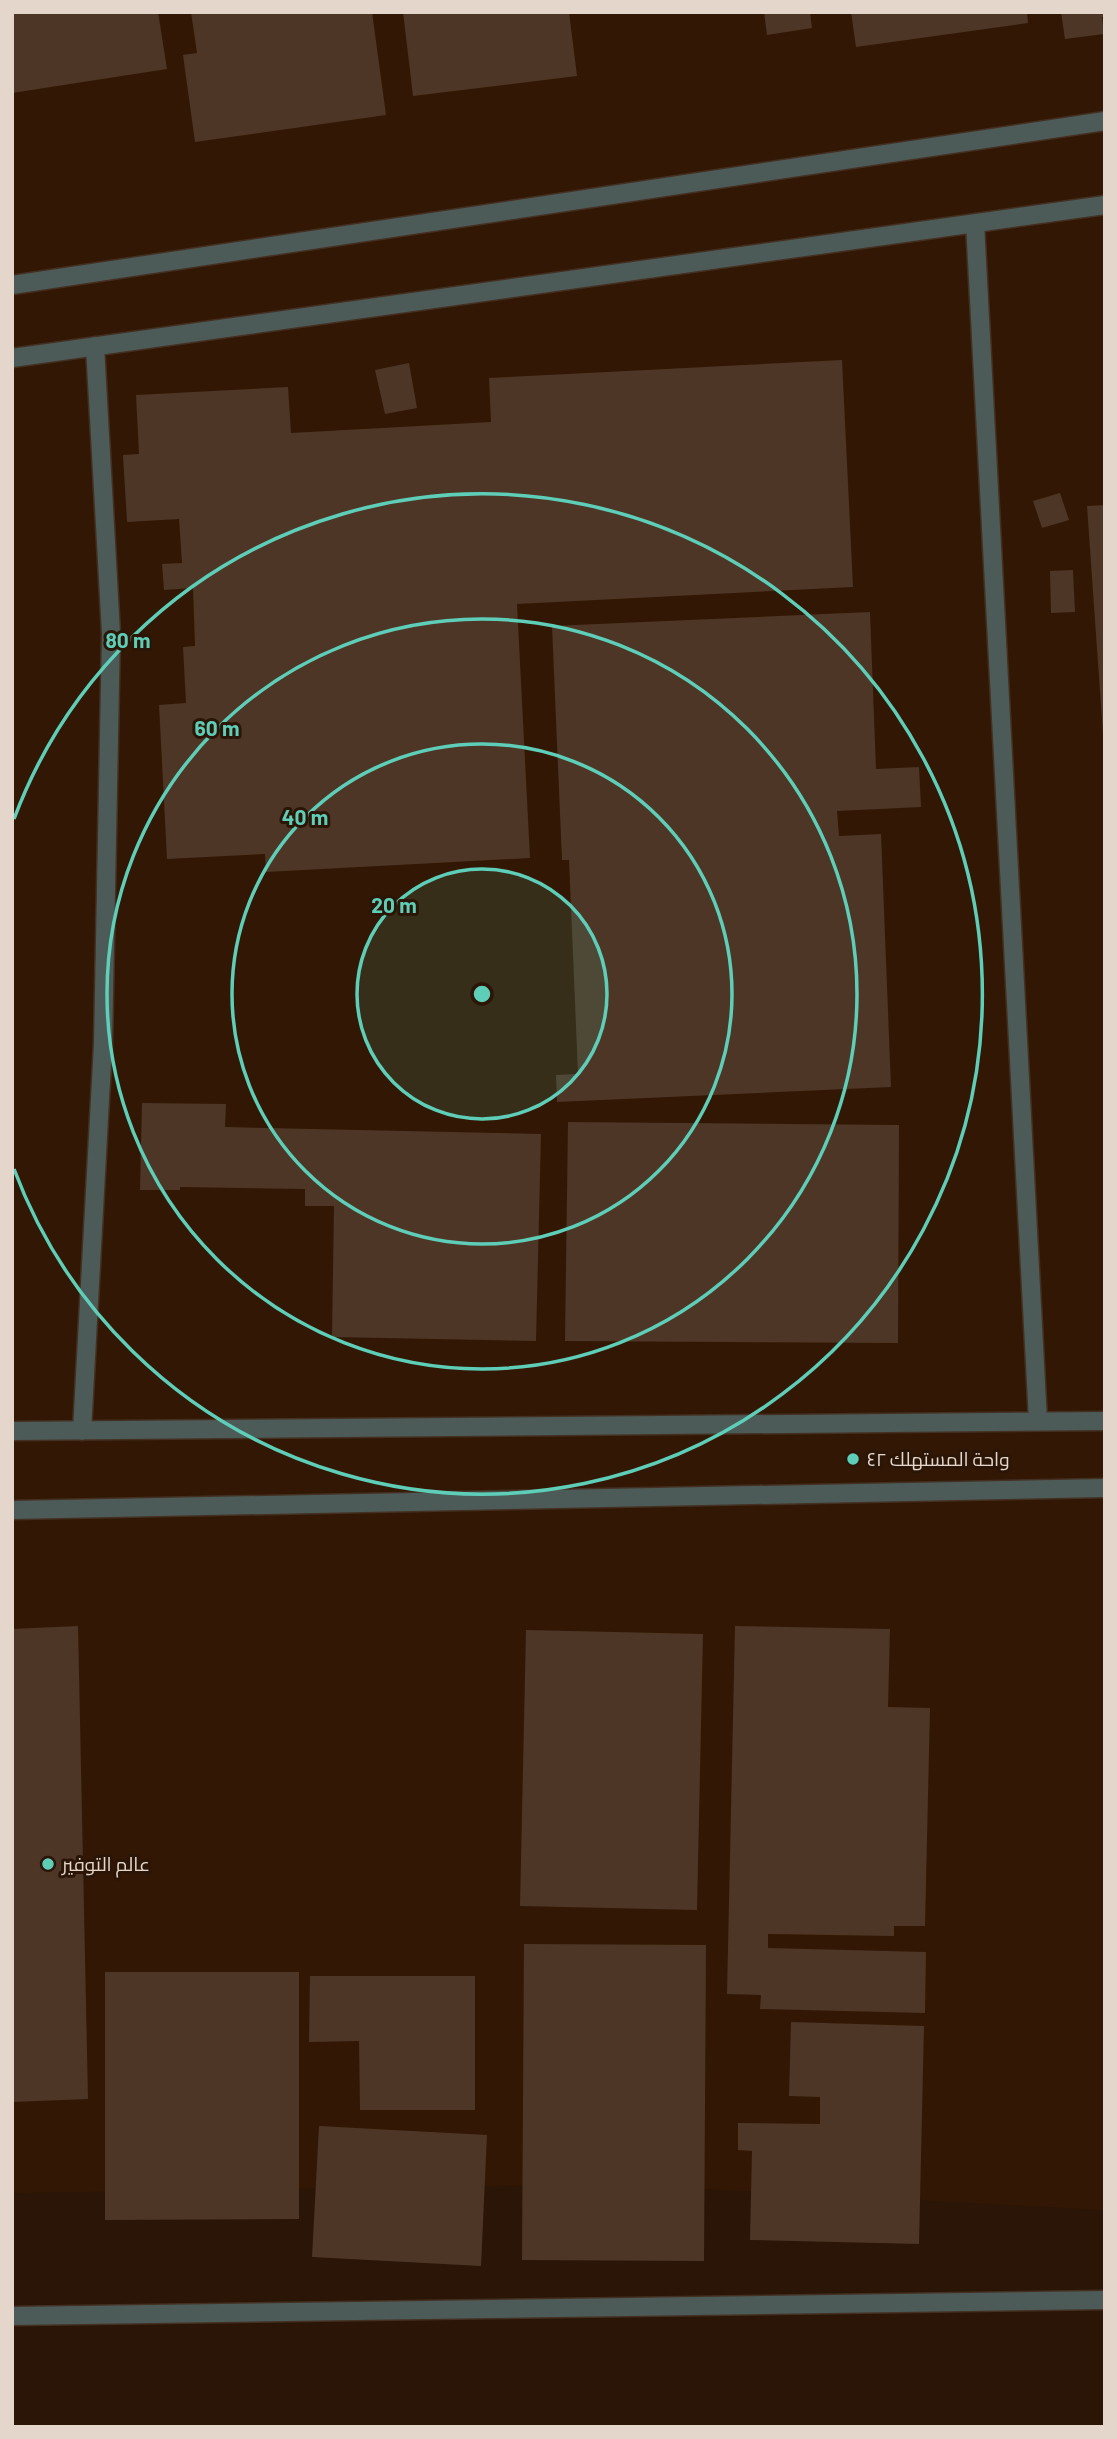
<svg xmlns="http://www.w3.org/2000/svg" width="1117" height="2439" font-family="Barlow,Cairo,sans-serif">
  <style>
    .built { fill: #321804 }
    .building { fill: #4d3626 }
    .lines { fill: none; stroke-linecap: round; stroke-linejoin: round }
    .minor-casing { stroke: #443022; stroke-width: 21 }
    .minor { stroke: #4c5b57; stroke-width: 18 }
    .ring { fill: none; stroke: #5eceb8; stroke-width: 3.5 }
    .poi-dot { fill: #5eceb8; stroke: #2a1506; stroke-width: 2.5 }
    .labels { text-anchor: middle; stroke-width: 6; stroke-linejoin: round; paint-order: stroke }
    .poi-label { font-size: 19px; fill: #e5d6cc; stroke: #2a1506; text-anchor: start }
    .centre { fill: #5eceb8; stroke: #2a1506; stroke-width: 3.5 }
    .ring-label { font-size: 21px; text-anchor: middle; font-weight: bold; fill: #5eceb8; stroke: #2a1506; stroke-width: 6; stroke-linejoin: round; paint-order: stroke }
  </style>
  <rect width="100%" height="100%" fill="#2a1506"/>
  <path class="built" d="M12,12H1105V2210L609,2184L12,2193Z"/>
  <path class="building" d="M12,12H158L167,69L12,93Z
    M191,12H372L386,115L195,142L183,55L197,53Z
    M403,12H569L577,76L413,96Z
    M764,12H810L812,28L767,35Z
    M851,12H1027L1028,23L856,47Z
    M1061,12H1105V17H1102L1104,34L1065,39Z
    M842,360L853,587L517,604L530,858L266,872L265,854L167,859L159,705L186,703L183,647L195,646L193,588L164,590L162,564L182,563L179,519L127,522L123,455L139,454L136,395L288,387L291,433L491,422L489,378Z
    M409,363L417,408L385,414L375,370Z
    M1060,493L1069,520L1042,528L1033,501Z
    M1105,505V734H1103L1087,506Z
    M1073,570L1075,612L1051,613L1050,571Z
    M870,612L876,769L919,767L921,807L837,811L839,836L881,834L891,1087L557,1102L556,1075L578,1074L569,860H562L552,626Z
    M142,1103L226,1104L225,1127L541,1134L536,1341L332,1337L334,1206H305V1189L180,1187V1190H140Z
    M568,1122L899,1125L898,1343L565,1341Z
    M78,1626L88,2099L12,2102V1629Z
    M735,1626L890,1629L888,1707L930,1708L925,1926H894V1936L768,1934V1948L926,1952L925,2013L760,2009L761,1995L727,1994Z
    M526,1630L703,1634L697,1910L520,1906Z
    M524,1944L706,1945L704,2261L522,2260Z
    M105,1972H299V2219L105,2220Z
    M310,1976H475V2110H360L359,2041L309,2042Z
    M791,2022L924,2026L919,2244L750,2240L752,2151L738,2150V2123L820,2124V2097L789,2096Z
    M319,2126L487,2135L481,2266L312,2257Z"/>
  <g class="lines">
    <defs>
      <path id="minor" d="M975,223L1038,1421
        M12,285L1105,121
        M12,358L1105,205
        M12,1431L1105,1421
        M82,1431L103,1044L111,633L95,346
        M12,1510L1105,1488
        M12,2316L1105,2300"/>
    </defs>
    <use href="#minor" class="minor-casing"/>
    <use href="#minor" class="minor"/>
  </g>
  <circle cx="482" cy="994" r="125" fill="#5eceb8" fill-opacity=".12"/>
  <g class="ring">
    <circle cx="482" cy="994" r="125"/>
    <circle cx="482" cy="994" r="250"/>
    <circle cx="482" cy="994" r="375"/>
    <path d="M14 819A500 500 0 1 1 14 1169"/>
  </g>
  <g class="poi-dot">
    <circle cx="853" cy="1459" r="7"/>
    <circle cx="48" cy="1864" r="7"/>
  </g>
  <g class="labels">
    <g class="poi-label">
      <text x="867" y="1466">واحة المستهلك ٤٢</text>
      <text x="62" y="1871">عالم التوفير</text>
    </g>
  </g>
  <circle cx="482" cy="994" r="10" class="centre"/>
  <g class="ring-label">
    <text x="128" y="648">80 m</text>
    <text x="217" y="736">60 m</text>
    <text x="305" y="825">40 m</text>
    <text x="394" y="913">20 m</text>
  </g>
  <rect width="1117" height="2439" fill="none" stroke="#e5d6cc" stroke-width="28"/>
</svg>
